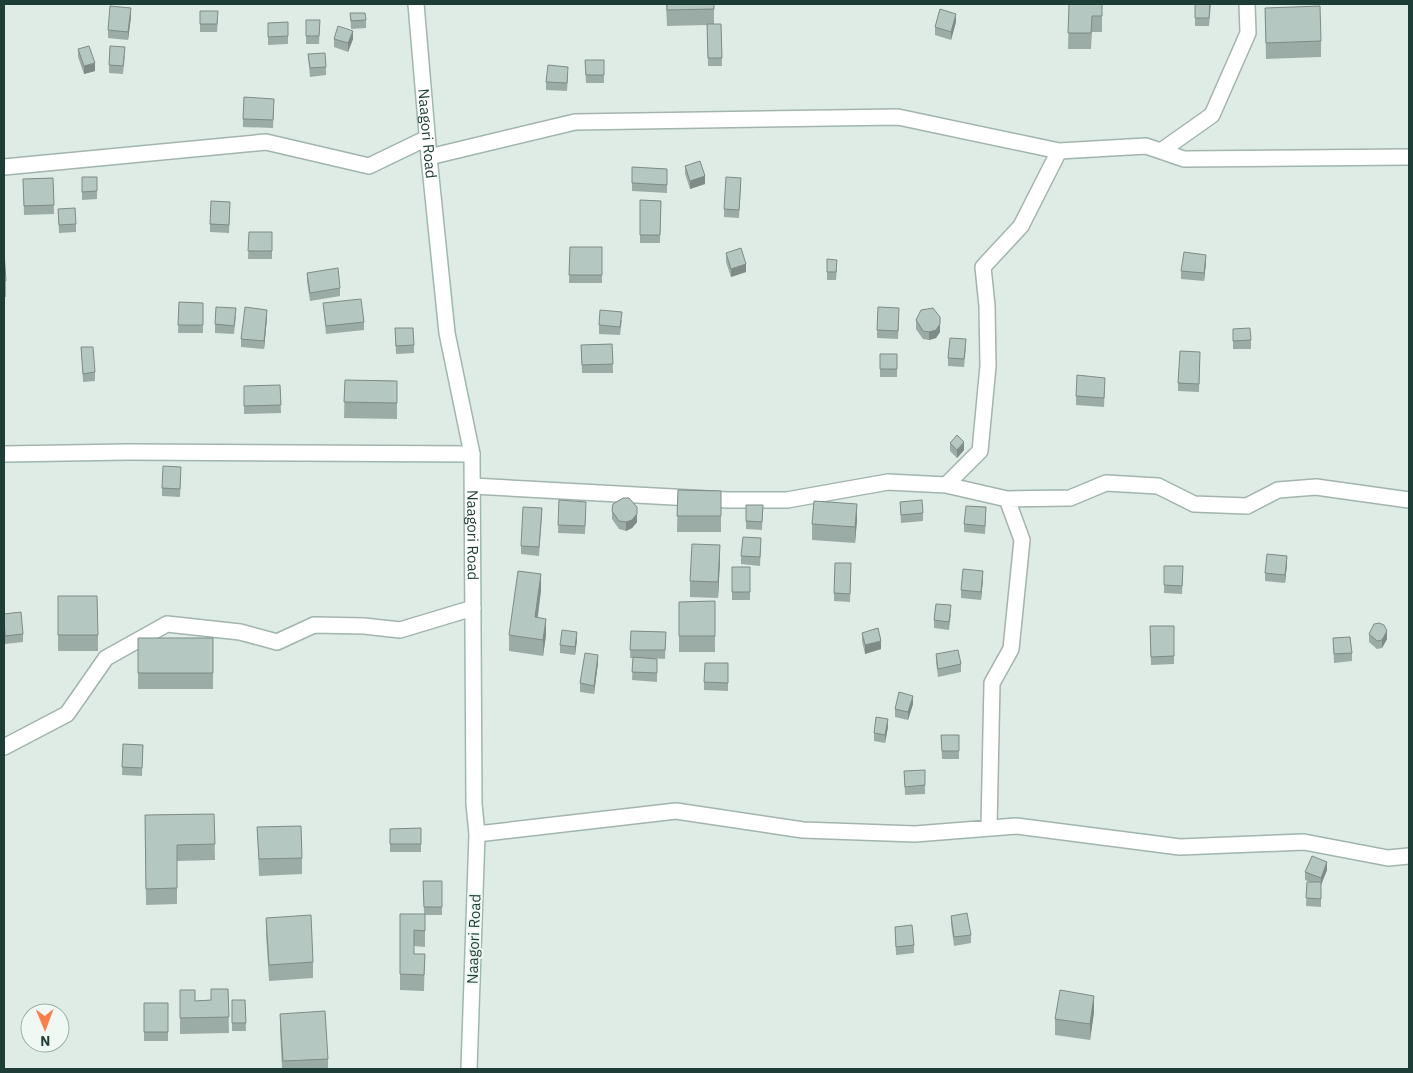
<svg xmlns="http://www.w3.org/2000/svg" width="1413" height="1073" font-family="'IBM Plex Sans',sans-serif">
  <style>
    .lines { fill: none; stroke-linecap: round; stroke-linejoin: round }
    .street-casing { stroke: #a1b4ae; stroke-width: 18 }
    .secondary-casing { stroke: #9cb8b0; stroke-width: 18 }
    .street { stroke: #fff; stroke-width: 15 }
    .secondary { stroke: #fff; stroke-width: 15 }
    .wall { fill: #9baba5 }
    .shaded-wall { fill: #7e8b86 }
    .building { fill: #b4c7c0; stroke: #7e8b86 }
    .labels { text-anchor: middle; stroke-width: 4; stroke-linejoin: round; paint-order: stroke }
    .street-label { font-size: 15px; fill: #1e3d36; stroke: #f0f8f4 }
  </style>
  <rect width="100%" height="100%" fill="#dfece6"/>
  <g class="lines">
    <defs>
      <path id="street" d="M1161,151L1212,115L1248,33L1247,4
        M429,157L575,122L898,117L1059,151L1146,146L1184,159L1409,157
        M4,167L266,142L369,166L427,138
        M4,454L128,452L472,454
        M946,485L980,451L988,366L987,306L983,267L1021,226L1059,151
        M473,486L728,500H787L888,482L946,485L1007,499L1022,540L1011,649L992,683L989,828
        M1007,499L1070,498L1106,483L1158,486L1194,504L1247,506L1278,490L1316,487L1409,500
        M4,747L67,714L106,658L167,624L240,632L277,642L314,625L364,626L400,630L473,608
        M477,834L676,811L803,830L915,834L1016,826L1180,847L1304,842L1388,858L1409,856"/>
      <g id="secondary">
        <path id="s1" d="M416,4L429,157L447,333L472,454L474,804L477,834L469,1069"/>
      </g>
    </defs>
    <use href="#street" class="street-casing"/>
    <use href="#secondary" class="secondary-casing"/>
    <use href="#street" class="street"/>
    <use href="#secondary" class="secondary"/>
  </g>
  <path class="wall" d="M666,4H714V24H721L722,66H708L707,25L667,26Z
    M1069,4H1102V32H1092L1091,49H1068Z
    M1195,4H1211L1209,26H1195Z
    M1265,8L1321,41V57L1266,59Z
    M350,13L366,20V28L351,29Z
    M131,17L128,40L108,38V30Z
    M218,19L217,32H200V24Z
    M306,20H320L319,44H306Z
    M288,22V44L268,45V23Z
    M956,22L951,40L935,35V27Z
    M334,39H353L348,52L334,47Z
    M78,49L95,71L84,74L78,57Z
    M308,54L326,67V75L310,77Z
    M125,55L123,74L109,73V65Z
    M585,60H604V83H586Z
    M568,75L567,91L546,90V82Z
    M274,107L273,128L243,127V119Z
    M685,166L705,184L690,189L685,174Z
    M632,167L667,169V193L632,191Z
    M82,177H97V199L82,200Z
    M53,178L54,214L24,215L23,179Z
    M741,186L739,218L724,217V209Z
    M640,200L661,201L660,243H640Z
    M230,202L229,233L210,232V224Z
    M58,209L76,224V232L59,233Z
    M249,232H272V259H248Z
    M570,247H602V283H569Z
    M4,252L6,281V297H4Z
    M726,253L746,272L731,277L726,262Z
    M1206,263L1204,281L1181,279V271Z
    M837,268L836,280H827V272Z
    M307,273L340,288V296L310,301L307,281Z
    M179,302L203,303V333H178Z
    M323,303L364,322V330L326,334Z
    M236,316L234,334L215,333V324Z
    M899,316L898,339L877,338V330Z
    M267,318L264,349L241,347V339Z
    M622,320L620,335L599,334V325Z
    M916,320L940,332L936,338L929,340L923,339L916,329Z
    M395,328L414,345V353L396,354Z
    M1233,329L1251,340V349H1233Z
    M612,344L613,373H582L581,345Z
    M81,347L95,372V381L83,382Z
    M966,347L964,367L948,366V358Z
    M880,354H897V377H880Z
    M1200,360L1199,392L1178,391V383Z
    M345,380L397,381V419L344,418Z
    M280,385L281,413L244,414V386Z
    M1105,386L1104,407L1076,405V396Z
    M950,443L964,450L957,458L950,451Z
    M181,475L180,497L162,496V488Z
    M678,490L721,491V532H677Z
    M559,500L586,510L585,534L558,533Z
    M900,502L923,513V521L901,523Z
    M746,505H763L762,530L746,529Z
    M612,511L637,522L632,528L626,531L619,529L612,519Z
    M986,515L985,534L964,532V524Z
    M542,516L539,556L521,554V546Z
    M857,520L855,543L812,540V524Z
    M761,546L760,566L741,564V556Z
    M720,561L718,598L690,597V581Z
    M851,563L850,602L834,601V593Z
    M1287,564L1285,583L1265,581V573Z
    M1164,566L1183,574L1182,594L1164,593Z
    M732,567H750V600H732Z
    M983,579L981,600L961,598V590Z
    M541,590L538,617L546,635L543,656L509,651V635Z
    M58,596L98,635V651H58Z
    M715,601V652H679V602Z
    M951,613L949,630L934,628V620Z
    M4,614L23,634V642L5,644Z
    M1150,626H1174V664L1151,665Z
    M631,631L666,632L665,659L649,658L657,659V682L632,680L633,658H630Z
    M862,633L881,649L865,654L862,641Z
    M1369,634L1387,639L1382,648L1377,649L1369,642Z
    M138,638H213V689H138Z
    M1333,638L1352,653V661L1334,663Z
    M577,640L575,655L560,653V645Z
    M936,654L961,664V672L938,677L936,662Z
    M598,663L594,694L580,692V683Z
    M728,663V691L704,690V682Z
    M913,704L908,720L895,717V709Z
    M888,727L885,743L874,741V733Z
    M941,735H959V759H942Z
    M123,744L143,745L142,776L122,775Z
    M904,771L925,785V794L905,795Z
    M214,814L215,860L177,861V904L146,905L145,815Z
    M257,827L302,858V874L259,876Z
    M421,828V852H390V829Z
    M1327,870L1321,885V907L1306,906L1307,882H1310L1305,880V872Z
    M423,881H442V915H425V947L414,946V954H425L424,991L400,990V914H424Z
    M951,916L971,935V943L954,946L951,924Z
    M266,918L313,962V978L269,981L266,934Z
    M895,927L914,945V953L896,955Z
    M228,989L229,1033L180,1034V990L195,1001L211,1000Z
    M232,1000H245L246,1031H232Z
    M144,1003H168V1041H144Z
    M1094,1012L1090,1040L1055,1035V1019Z
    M280,1014L328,1059V1069H282L280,1030Z"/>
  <path class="shaded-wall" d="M131,8V17L128,40V32Z
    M956,14V22L951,40V32Z
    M353,31V39L348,52V43Z
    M95,63V71L84,74V66Z
    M705,176V184L690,189V181Z
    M1206,255V263L1204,281V273Z
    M746,264V272L731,277V269Z
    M267,310V318L264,349V341Z
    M940,317V332L936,338L929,340V332Z
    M964,442V450L957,458V450Z
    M857,504V520L855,543V527Z
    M637,507V522L632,528L626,531V522Z
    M720,545V561L718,598V582Z
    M1287,556V564L1285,583V575Z
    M983,571V579L981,600V592Z
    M541,574V590L535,633V617Z
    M546,619V635L543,656V640Z
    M1387,631V639L1382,648V640Z
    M577,632V640L575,655V647Z
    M881,641V649L865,654V645Z
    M598,655V663L594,694V686Z
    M913,696V704L908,720V712Z
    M888,719V727L885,743V735Z
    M1327,862V870L1321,885V907V878Z
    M1094,996V1012L1090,1040V1024Z"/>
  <path class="building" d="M667,4H714V9L667,10Z
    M1069,4H1102V16H1092L1091,33H1068Z
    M1195,4H1210L1209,18H1195Z
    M110,6L131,8L128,32L108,30Z
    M1320,6L1321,41L1266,43L1265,8Z
    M940,9L956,14L951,32L935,27Z
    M200,11H218L217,24H200Z
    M350,13H365L366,20L351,21Z
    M306,20H320L319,36H306Z
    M288,22V36L268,37V23Z
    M707,24H721L722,58H708Z
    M338,26L353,31L348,43L334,39Z
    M89,46L95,63L84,66L78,49Z
    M110,46L125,47L123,66L109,65Z
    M325,53L326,67L310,68L308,54Z
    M585,60H604V75H586Z
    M548,65L568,67L567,83L546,82Z
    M244,97L274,99L273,120L243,119Z
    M700,161L705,176L690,181L685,166Z
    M632,167L667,169V185L632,183Z
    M82,177H97V191L82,192Z
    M726,177L741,178L739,210L724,209Z
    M53,178L54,205L24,206L23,179Z
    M640,200L661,201L660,235H640Z
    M211,201L230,202L229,225L210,224Z
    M75,208L76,224L59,225L58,209Z
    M249,232H272V251H248Z
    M570,247H602V275H569Z
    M741,248L746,264L731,269L726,253Z
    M4,252L6,281H4Z
    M1184,252L1206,255L1204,273L1181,271Z
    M827,259L837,260L836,272H827Z
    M338,268L340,288L310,293L307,273Z
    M361,299L364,322L326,326L323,303Z
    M179,302L203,303V325H178Z
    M216,307L236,308L234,326L215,324Z
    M245,307L267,310L264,341L241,339Z
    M878,307L899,308L898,331L877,330Z
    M933,308L940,317V324L936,330L929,332L923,331L916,320L921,310Z
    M600,310L622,312L620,327L599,325Z
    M395,328H413L414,345L396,346Z
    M1250,328L1251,340L1233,341V329Z
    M950,338L966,339L964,359L948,358Z
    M612,344L613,364L582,365L581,345Z
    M81,347H93L95,372L83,374Z
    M1180,351L1200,352L1199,384L1178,383Z
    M880,354H897V369H880Z
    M1077,375L1105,378L1104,398L1076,396Z
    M345,380L397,381V403L344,402Z
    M280,385L281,405L244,406V386Z
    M957,435L964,442L957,450L950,443Z
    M163,466L181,467L180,489L162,488Z
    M678,490L721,491V516H677Z
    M623,498H629L637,507V514L632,520L626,522L619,521L612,511L613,504Z
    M559,500L586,502L585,526L558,525Z
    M922,500L923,513L901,515L900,502Z
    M814,501L857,504L855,527L812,524Z
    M746,505H763L762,522L746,521Z
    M966,506L986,507L985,526L964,524Z
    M523,507L542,508L539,547L521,546Z
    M743,537L761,538L760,557L741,556Z
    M692,544L720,545L718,582L690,581Z
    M1267,554L1287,556L1285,575L1265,573Z
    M835,563H851L850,594L834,593Z
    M1164,566H1183L1182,586L1164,585Z
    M732,567H750V592H732Z
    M963,569L983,571L981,592L961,590Z
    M518,571L541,574L535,617L546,619L543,640L509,635Z
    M58,596H97L98,635H58Z
    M715,601V636H679V602Z
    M936,604L951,605L949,622L934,620Z
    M21,612L23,634L5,636L4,614Z
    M1379,623L1384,625L1387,631L1382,640L1377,641L1369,634L1374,624Z
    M1150,626H1174V656L1151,657Z
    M878,628L881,641L865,645L862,633Z
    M562,630L577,632L575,647L560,645Z
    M631,631L666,632L665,650H630Z
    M1350,637L1352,653L1334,654L1333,638Z
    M138,638H213V673H138Z
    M958,650L961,664L938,669L936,654Z
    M585,653L598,655L594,686L580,683Z
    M633,657L657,659V673L632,672Z
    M705,663H728V683L704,682Z
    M899,692L913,696L908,712L895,709Z
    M876,717L888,719L885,735L874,733Z
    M941,735H959V751H942Z
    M123,744L143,745L142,768L122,767Z
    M925,770V785L905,787L904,771Z
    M214,814L215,844L177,845V888L146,889L145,815Z
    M301,826L302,858L259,859L257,827Z
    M421,828V844H390V829Z
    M1312,856L1327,862L1321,878L1305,872Z
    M423,881H442V907H424Z
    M1307,882H1321V899L1306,898Z
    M967,913L971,935L954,937L951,916Z
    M400,914H425V931L414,930V954H425L424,975L400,974Z
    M311,915L313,962L269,965L266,918Z
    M912,925L914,945L896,947L895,927Z
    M211,989H228L229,1017L180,1018V990H195V1001L211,1000Z
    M1060,990L1094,996L1090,1024L1055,1019Z
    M232,1000H245L246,1023H232Z
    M144,1003H168V1032H144Z
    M325,1011L328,1059L283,1061L280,1014Z"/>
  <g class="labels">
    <g class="street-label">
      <text dy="5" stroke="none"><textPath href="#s1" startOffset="130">Naagori Road</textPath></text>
      <text dy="5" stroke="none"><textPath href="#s1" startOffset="535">Naagori Road</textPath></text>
      <text transform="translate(474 939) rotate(-88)" y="5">Naagori Road</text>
    </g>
  </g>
  <rect width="1413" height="1073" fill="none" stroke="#1e3d36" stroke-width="10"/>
  <g transform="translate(45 1028) rotate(179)"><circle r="24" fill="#f0f8f4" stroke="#9cada8"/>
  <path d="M0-4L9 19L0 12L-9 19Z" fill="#ff7d4a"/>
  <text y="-8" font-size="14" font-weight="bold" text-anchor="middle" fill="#1e3d36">N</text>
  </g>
</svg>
